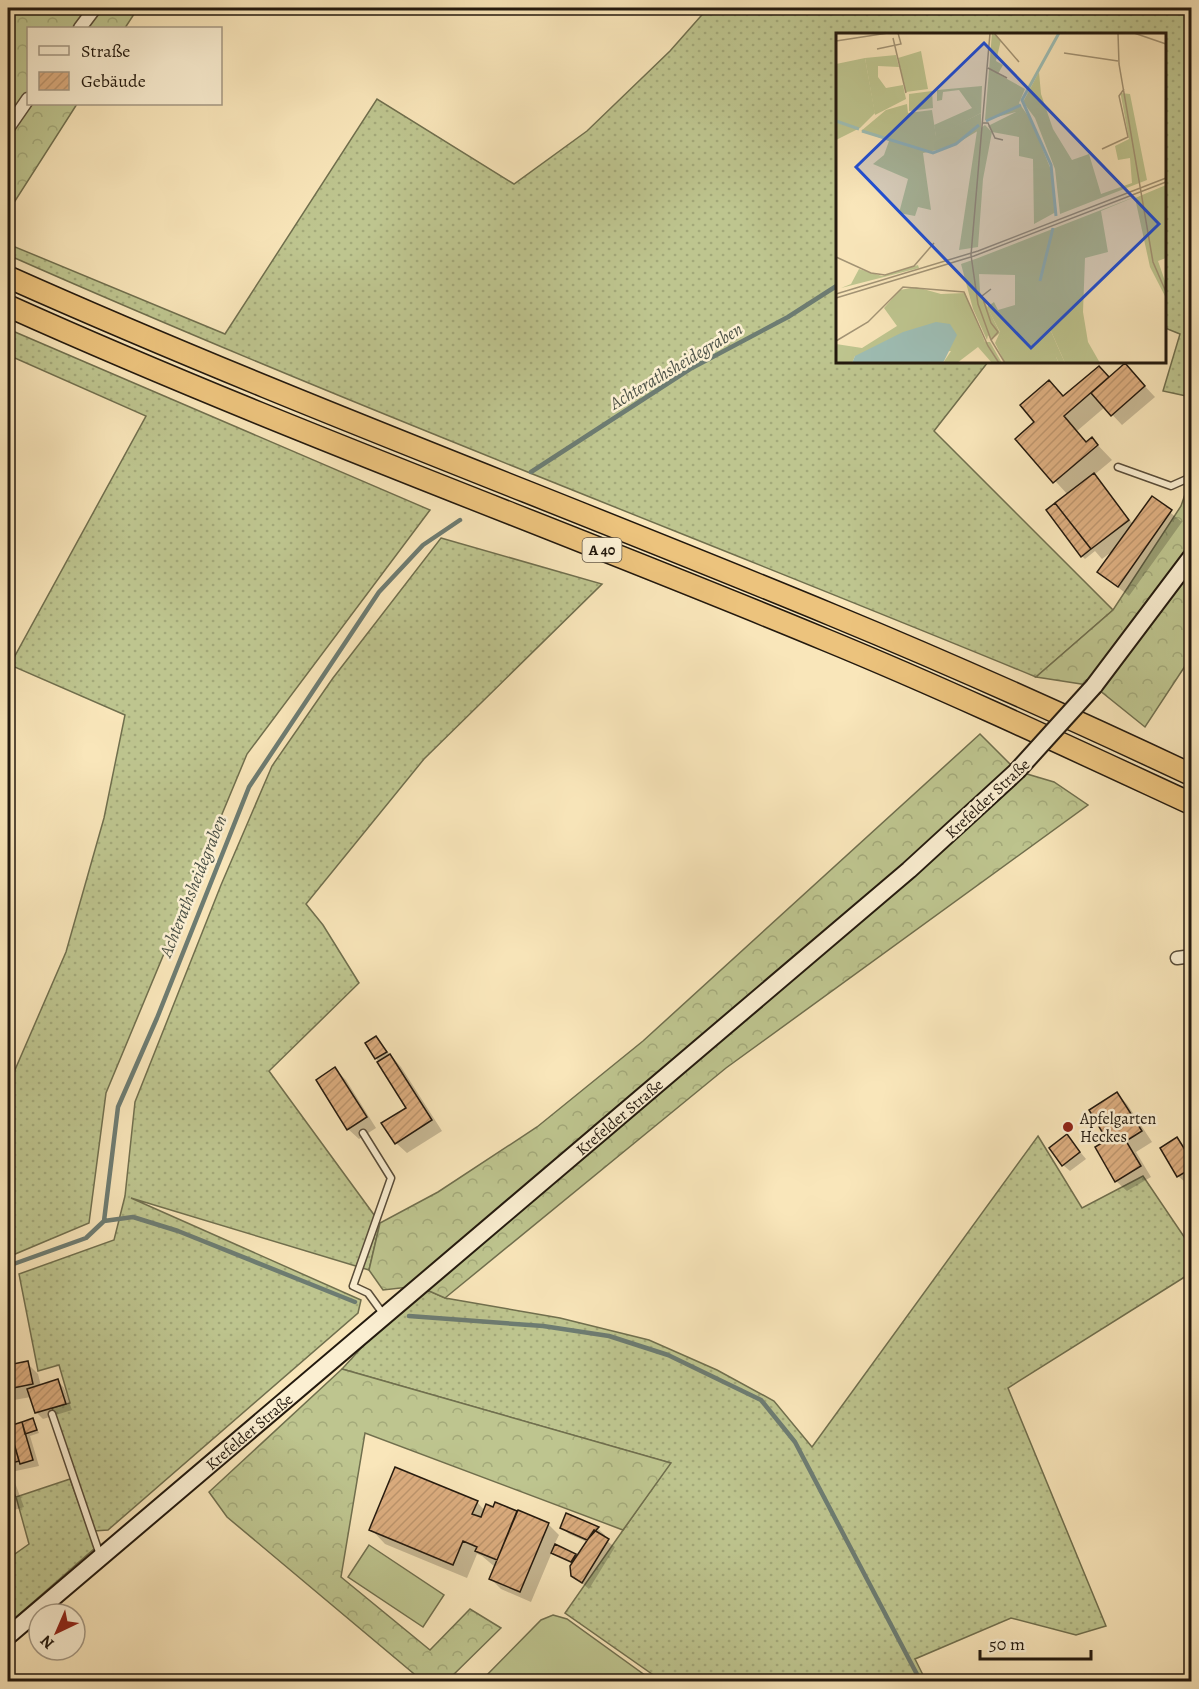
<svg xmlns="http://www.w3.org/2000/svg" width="1199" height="1689" font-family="Alegreya,serif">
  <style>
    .grass { fill: url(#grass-dots); stroke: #706f4e; stroke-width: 1.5 }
    .forest { fill: url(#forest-crowns); stroke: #706f4e; stroke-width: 1.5 }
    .garden { fill: #bec58f; stroke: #706f4e; stroke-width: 1.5 }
    .shadow { fill: #0003 }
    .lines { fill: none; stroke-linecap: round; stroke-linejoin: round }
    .stream { stroke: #6d7c72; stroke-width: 4.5 }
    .building { fill: url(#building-hatch); stroke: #23190e; stroke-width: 1.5 }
    .lane-casing { stroke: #584c39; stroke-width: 9 }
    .street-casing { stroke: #584c39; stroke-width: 15 }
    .secondary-casing { stroke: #23190e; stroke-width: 20 }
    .highway-casing { stroke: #23190e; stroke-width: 24 }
    .lane { stroke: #fbefd2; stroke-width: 6 }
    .street { stroke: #fbefd2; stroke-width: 12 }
    .secondary { stroke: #fbefd2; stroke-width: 16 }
    .highway { stroke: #ecc37d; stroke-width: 21 }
    .secondary-bridge-casing { stroke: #23190e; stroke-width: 20; stroke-linecap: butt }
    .secondary-bridge { stroke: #fbefd2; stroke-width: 16 }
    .poi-dot { fill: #8f2418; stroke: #fbefd2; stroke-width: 2 }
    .labels { text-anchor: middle; stroke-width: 5; stroke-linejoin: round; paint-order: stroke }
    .shield { fill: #fbefd2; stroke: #645949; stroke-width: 1.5 }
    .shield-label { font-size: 15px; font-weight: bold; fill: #23190e }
    .street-label { font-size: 16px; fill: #23190e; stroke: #fbefd2 }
    .poi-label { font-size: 16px; fill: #23190e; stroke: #fbefd2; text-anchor: start }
    .water-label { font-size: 18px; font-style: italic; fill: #4e5348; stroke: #fbefd2 }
    .inset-river { fill: none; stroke: #9ebeb5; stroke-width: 3 }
    .inset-road { fill: none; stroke: #a39475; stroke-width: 1.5 }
    .view { fill: #1d4ed8; fill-opacity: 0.15; stroke: #1d4ed8; stroke-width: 3 }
    .inset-edge { fill: none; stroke: #23190e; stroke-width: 3 }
  </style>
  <defs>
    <pattern id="grass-dots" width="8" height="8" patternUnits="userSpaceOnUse" patternTransform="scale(1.5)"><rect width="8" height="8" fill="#bec58f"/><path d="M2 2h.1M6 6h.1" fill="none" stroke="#a3a97a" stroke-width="1.8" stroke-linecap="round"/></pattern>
    <pattern id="forest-crowns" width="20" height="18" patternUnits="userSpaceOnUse" patternTransform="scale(1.5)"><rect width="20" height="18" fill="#bec58f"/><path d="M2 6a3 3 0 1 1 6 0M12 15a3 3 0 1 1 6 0" fill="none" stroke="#a3a97a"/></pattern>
    <pattern id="building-hatch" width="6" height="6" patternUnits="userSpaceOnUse" patternTransform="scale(1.5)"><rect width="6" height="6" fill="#ddae80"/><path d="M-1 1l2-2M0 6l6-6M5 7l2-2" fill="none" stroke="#bd956d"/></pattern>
  </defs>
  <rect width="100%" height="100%" fill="#f9e6ba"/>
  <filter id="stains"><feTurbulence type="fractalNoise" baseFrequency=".00333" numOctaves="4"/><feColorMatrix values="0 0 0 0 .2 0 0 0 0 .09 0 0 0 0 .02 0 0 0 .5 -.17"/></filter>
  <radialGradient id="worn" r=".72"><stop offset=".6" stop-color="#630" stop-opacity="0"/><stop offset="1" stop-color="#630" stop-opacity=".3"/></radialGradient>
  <path class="grass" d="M708,8H1131L1163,14L1165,8H1191V397L1163,391L1180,334L1165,328L1164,34H838V362H988L934,431L1113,610L1036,677C694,536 347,405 8,255V244L225,334L377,99L514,184L587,131L670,51Z
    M8,329L430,510L247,754L106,1093L89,1223L8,1257V1086L66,952L104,818L125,715L10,665L146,416L8,355Z
    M441,538L602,584L424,759L306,904L323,925L359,983L269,1071L380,1223L369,1270L131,1198L361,1300L358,1313L108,1530L94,1531L52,1408L70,1403L59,1365L38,1371L19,1274L114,1240L125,1196L135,1102L221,885L272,766L333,678Z
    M1038,1136L1082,1208L1143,1176L1191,1247V1273L1008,1388L1106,1626L1076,1635L1011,1618L915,1659L926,1681H662L565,1613L670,1463L342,1369L418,1286L445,1298L560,1318L649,1340L717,1370L774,1401L812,1447Z
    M70,1479L95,1548L8,1624V1559L29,1544L16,1497Z"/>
  <path class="forest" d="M8,8H138L125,28H28V104H77L8,212Z
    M1191,477V657L1145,727L1094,686L1036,677L1113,610L1181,506Z
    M980,734L1017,771L1054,782L1088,805L726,1068L445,1298L418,1286L383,1290L369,1270L380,1223L438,1192L537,1127L643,1041Z
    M342,1369L671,1463L623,1530L365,1433L341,1577L430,1650L470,1609L501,1628L447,1681L419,1678L227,1517L209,1492Z"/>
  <path class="garden" d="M369,1545L444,1595L423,1627L348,1577Z
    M553,1615L567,1619L653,1681H481L541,1620Z"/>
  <path class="shadow" d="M1125,365L1155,397L1122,425L1105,407L1077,431L1087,443L1092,439L1112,460L1094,475L1133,524L1152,498L1182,522L1129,596L1099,572L1114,550L1102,559L1095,551L1085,559L1082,556L1068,495L1017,439L1037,422L1049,382L1064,397L1099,368L1109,379Z
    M376,1038L401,1067L442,1131L407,1153L396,1143L408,1108L367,1044Z
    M335,1069L346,1080L376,1128L359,1139L348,1129Z
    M1117,1094L1127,1104L1152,1142L1136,1152L1151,1177L1127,1191L1116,1181L1109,1140Z
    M1067,1136L1086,1159L1070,1171L1063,1165Z
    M1177,1139L1192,1158V1178L1185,1182L1178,1176Z
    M27,1363L38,1374L41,1386L58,1381L64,1388L72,1410L43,1419L36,1412L31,1397L8,1401V1366Z
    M33,1420L39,1433L30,1436L39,1466L11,1472L24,1507L8,1512V1439L14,1438Z
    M477,1502L485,1511L494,1509L496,1504L548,1524L559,1535L554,1545L577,1557L587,1542L569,1534L562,1527L567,1515L598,1529L605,1535L603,1538L615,1547L589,1589L572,1575L573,1563L552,1552L531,1602L501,1589L490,1578L495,1567L482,1556L477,1554L467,1578L385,1544L371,1529Z"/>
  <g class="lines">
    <path class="stream" d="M531,472L690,369L788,317L838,285
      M104,1221L133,1217L178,1231L355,1302
      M8,1266L86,1238L104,1221L118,1107L157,1018L249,787L379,592L423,545L460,520
      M409,1316L543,1326L609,1336L668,1355L761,1400L795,1442L921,1682"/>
  </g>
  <path class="building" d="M1125,363L1145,386L1111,416L1091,393Z
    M1099,366L1109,377L1064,416L1086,442L1092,437L1098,445L1053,483L1015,439L1034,422L1020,405L1049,380L1063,396Z
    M1094,473L1129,520L1091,549L1055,503Z
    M1152,496L1172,510L1118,587L1097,572Z
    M1055,503L1091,549L1081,557L1046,510Z
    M376,1036L387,1052L375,1059L365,1043Z
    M390,1054L432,1120L395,1144L381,1123L406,1108L377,1062Z
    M335,1067L367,1117L347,1130L316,1080Z
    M1117,1092L1142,1131L1126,1141L1141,1166L1115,1182L1095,1147L1107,1140L1089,1110Z
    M1067,1134L1080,1152L1062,1166L1049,1148Z
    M1177,1137L1192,1161V1168L1177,1177L1160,1148Z
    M28,1361L33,1384L8,1389V1365Z
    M58,1379L66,1404L35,1413L27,1389Z
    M33,1418L37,1430L25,1434L22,1422Z
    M22,1422L33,1460L20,1464L9,1426Z
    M12,1437L19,1461L8,1464V1438Z
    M395,1467L478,1501L472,1514L481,1517L486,1504L493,1507L495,1502L517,1511L497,1560L475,1551L477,1547L463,1541L453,1565L369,1530Z
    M8,1473L15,1496L8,1498Z
    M518,1510L549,1523L520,1592L489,1579Z
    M566,1513L599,1527L587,1540L560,1528Z
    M594,1530L609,1539L582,1583L571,1576L570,1566Z
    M555,1544L576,1554L571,1562L551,1553Z"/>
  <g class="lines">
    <defs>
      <path id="lane" d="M1118,467L1171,486L1189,478L1192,475
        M363,1133L391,1178L353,1286L368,1293L384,1315
        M52,1414L100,1555"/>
      <path id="street" d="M80,28L95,8
        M8,128L28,99
        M1177,958L1192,956"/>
      <g id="secondary">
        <path d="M1094,686L1192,556"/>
        <path id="s1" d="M8,1636L909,870L1017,771"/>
      </g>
      <path id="highway" d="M8,277C279,398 557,501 832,615C953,665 1073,719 1192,775
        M8,306C277,427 554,527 826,640C950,691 1071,748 1192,804"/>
    </defs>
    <use href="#lane" class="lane-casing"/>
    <use href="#street" class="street-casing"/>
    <use href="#secondary" class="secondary-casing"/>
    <use href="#highway" class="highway-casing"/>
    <use href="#lane" class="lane"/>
    <use href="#street" class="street"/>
    <use href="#secondary" class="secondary"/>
    <use href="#highway" class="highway"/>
    <defs>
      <path id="secondary-bridge" d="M1017,771L1094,686"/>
    </defs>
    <use href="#secondary-bridge" class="secondary-bridge-casing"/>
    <use href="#secondary-bridge" class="secondary-bridge"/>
  </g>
  <circle class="poi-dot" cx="1068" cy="1127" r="6"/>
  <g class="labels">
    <rect class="shield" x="582.5" y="538" width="39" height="24" rx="4.5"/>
    <g class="shield-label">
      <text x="602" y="555">A 40</text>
    </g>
    <g class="street-label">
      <text transform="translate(987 798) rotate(-43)" y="6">Krefelder Straße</text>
      <text dy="6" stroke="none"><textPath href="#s1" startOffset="802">Krefelder Straße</textPath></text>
      <text dy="6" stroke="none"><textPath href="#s1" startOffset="316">Krefelder Straße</textPath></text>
    </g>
    <g class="poi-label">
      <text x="1080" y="1124">Apfelgarten<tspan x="1080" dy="18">Heckes</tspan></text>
    </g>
    <g class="water-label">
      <text transform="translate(676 366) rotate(-31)" y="6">Achterathsheidegraben</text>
      <text transform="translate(193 886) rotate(-68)" y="6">Achterathsheidegraben</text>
    </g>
  </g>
  <g transform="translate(836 33)">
    <rect width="330" height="330" fill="#f9e6ba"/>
    <path d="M156,0L165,7L160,28L167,32L162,41L189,56L183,70L195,87L215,137L220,179L198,191L197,126L183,123V104L156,99L152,93L180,79L149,87ZM85,18L92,56L70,59L62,25ZM60,22L63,34L42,33V44L50,55L67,52L70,66L39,82L29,25ZM203,39L205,61L217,96L236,127L253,121L265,161L296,150L294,125L282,127L279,113L293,106L285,63V60L294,61L311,147L224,181L219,136L199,85L187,69ZM71,71L72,80L96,77L100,103L145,80V96L115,114L87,120L95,177L82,174L79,183L63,180L72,146L37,131L48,122L53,108L25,98L50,77ZM306,161L265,178L272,219L249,225L247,279L252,309L264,330H229L215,298L197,310L220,324L223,330H169L159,310L164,299L151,274L158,269L162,277L179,272V242L141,241L142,225ZM80,254L105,261L129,260L149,309H154L166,330H156L142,314L121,330H107L115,318L19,323L16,330H0V311L26,315L61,293L48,275L64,257Z" fill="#bec58f"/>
    <path d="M29,25L39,80L24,95L0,107V31ZM146,53L145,80L100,104L98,92L136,75L123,57L107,59L106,67L101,68V57ZM149,92L156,99L147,146L142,214L123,217L141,98ZM330,152V225L322,228L330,251V265L314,234L299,165ZM142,225L144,259L164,300L155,307L152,302L151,307L137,276L125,231ZM82,232L83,235L5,255L15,251L23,236L46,243ZM215,298L221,312L229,330H223L220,324L207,330L197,310Z" fill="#bec58f"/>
    <path d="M96,58L97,75L73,78V61Z" fill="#bec58f"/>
    <path d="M100,289L114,291L121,302L107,330H16L19,323L67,299Z" fill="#9ebeb5"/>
    <path class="inset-river" d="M0,88L23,96M150,88L185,72M26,98L97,120L120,111L143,92M220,183L215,132L186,67L223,0M204,248L217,195"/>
    <path class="inset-road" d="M154,0L135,222L142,271L155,307L169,330M158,0L183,29M282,0L283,31L317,229L330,259M298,0L330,11M57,5L70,60M0,8L52,0M41,16L65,11L62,0M228,20L282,28M152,35L171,45M146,90H152L159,105L167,107M266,116L292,104L283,63L288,56M0,224L35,240L49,242L78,233L98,210M0,261L142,218L330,145M0,265L138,223L330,149M155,307L162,299L155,290L146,263L155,256M0,308L32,289L67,254L128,259L152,313L163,330"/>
    <path class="view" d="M148,10L323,191L195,315L20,134Z"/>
    <rect width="330" height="330" class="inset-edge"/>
  </g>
  <rect width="1199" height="1689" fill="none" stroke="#f9e6ba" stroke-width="30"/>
  <rect x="9" y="9" width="1181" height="1671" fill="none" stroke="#23190e" stroke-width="3"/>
  <rect x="15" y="15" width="1169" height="1659" fill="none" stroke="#23190e" stroke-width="1.5"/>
  <rect x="27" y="27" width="195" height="78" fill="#fbefd2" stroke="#a59984" stroke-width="1.5"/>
  <rect x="39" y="46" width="30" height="9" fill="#fbefd2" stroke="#a59984" stroke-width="1.5"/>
  <text x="81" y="57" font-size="18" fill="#23190e">Straße</text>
  <rect x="39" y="72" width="30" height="18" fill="url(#building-hatch)" stroke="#a59984" stroke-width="1.5"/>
  <text x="81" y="87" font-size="18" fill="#23190e">Gebäude</text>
  <g transform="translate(57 1632) rotate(224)"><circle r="28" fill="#fbefd2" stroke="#a59984" stroke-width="1.5"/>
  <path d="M0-4.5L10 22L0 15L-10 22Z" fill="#8f2418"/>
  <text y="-9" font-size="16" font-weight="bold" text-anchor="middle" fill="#23190e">N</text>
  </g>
  <path d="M980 1650v9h111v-9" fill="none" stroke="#23190e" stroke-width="3"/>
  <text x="989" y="1650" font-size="18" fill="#23190e" stroke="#fbefd2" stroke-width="4.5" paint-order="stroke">50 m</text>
  <rect width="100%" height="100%" filter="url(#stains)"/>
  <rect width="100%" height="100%" fill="url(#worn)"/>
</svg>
